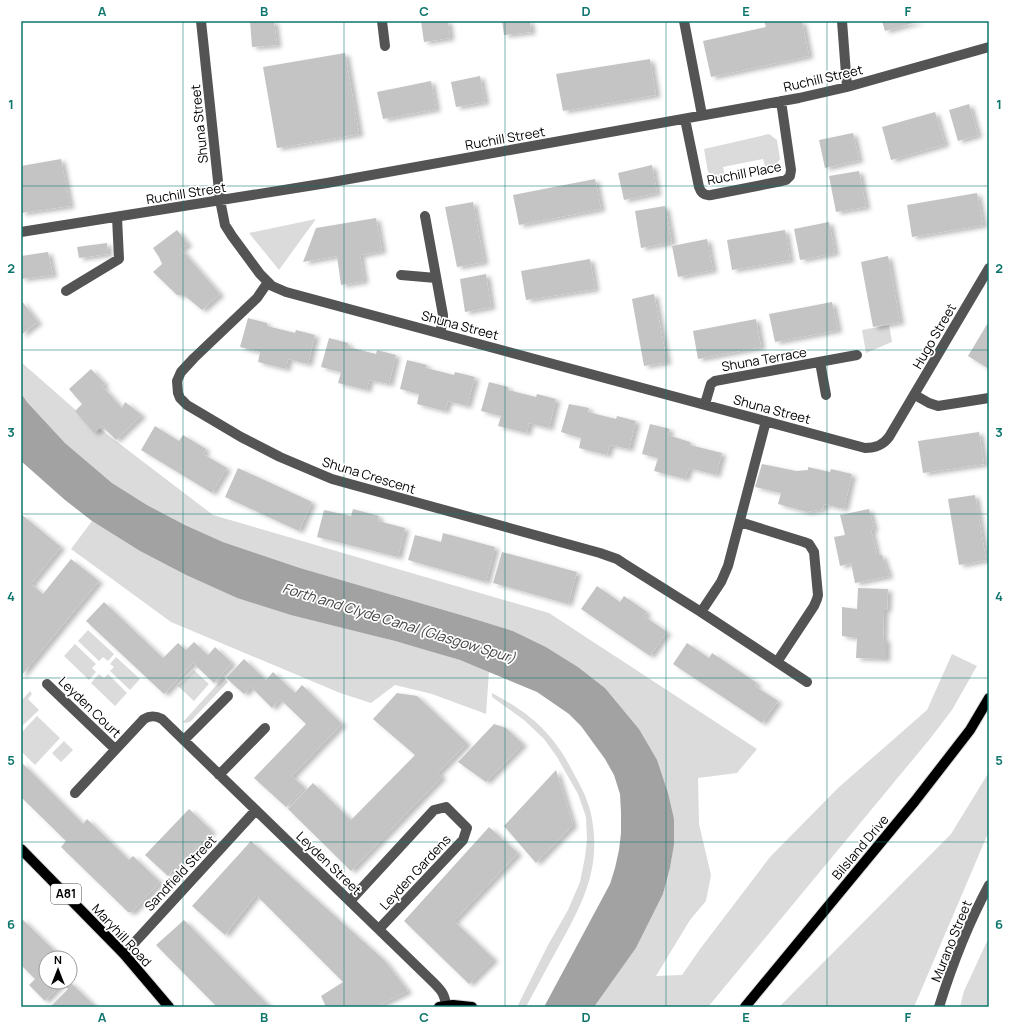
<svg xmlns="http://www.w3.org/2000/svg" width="1010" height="1028" font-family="Manrope,sans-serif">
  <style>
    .green { fill: #dbdbdb }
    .water { fill: #a2a2a2 }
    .building { fill: #c4c4c4; filter: url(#shadow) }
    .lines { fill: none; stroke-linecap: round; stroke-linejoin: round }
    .major-casing { stroke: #dbdbdb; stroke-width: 12 }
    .minor { stroke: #545454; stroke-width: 10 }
    .major { stroke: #000; stroke-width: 10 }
    .grid { fill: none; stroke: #0f766e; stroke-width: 1; stroke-opacity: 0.55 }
    .labels { text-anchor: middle; stroke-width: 3.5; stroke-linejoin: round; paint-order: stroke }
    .shield { fill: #fff; stroke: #4c4c4c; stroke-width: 1 }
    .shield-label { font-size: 12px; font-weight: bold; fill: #000 }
    .street-label { font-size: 13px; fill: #000; stroke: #fff }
    .water-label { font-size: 14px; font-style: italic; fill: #434343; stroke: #fff }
    .neatline { fill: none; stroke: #0f766e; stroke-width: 1.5 }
    .grid-label { font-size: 13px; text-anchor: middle; font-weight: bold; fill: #0f766e }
  </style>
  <defs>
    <filter id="shadow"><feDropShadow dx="4.5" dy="2.5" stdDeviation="2" flood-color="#0004"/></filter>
  </defs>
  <rect width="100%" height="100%" fill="#fff"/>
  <path class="green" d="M769,134L777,140L780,159L771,173L767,174L763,159L723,167L726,182H722L708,172L704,149Z
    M316,219L279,270L249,233Z
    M889,325L892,342L866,353L862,330Z
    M21,362L78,412L213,515L549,613L757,749L737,773L698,778L699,824L711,875L706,901L690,920L656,976L682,975L700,949L770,857L838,788L927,710L952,654L977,666L952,710L929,740L708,1007H594L636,948L663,894L670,868L674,845V819L639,729L605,688L578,667L546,647L513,631L468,617L300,568L223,542L185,525L147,505L112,483L65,443L27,402L21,393Z
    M92,521L140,551L186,575L237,598L428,650L460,660L489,671L486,714L432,694L395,685L371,703L340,693L171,622L71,549Z
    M88,630L114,654L108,661L103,657L99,661L78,641Z
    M75,644L96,664L92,668L96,672L89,680L64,656Z
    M116,657L140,679L130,690L110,671L114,667L110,664Z
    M194,670L209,684L194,701L178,686Z
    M99,674L104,678L108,674L127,693L115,706L91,683Z
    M224,677L228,682L190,722L185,723L183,722Z
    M30,691L32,694L28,699L39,710L21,727V701Z
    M492,693C531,714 553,733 573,772C580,785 588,799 591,814C602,866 584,901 559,946C548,966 537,986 526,1007H517L548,945L568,910L580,882L585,857L587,840L586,817L578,794L557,757L544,739L524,720L492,697Z
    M37,716L60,738L35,765L21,751V733Z
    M64,741L73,750L61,762L52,753Z
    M989,772V831L914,1007H779L951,834Z
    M989,937V1007H960L964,991Z"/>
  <path class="water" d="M21,393L27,402L65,443L112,483L147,505L185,525L223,542L300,568L468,617L513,631L546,647L578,667L605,688L639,729L657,760L668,793L674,819V845L670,868L663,894L636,948L594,1007H544L610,884L615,868L619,850L621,833V812L620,794L614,775L605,759L581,726L569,714L537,692L460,660L395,641L291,615L237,598L186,575L140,551L92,521L65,500L21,461Z"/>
  <path class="building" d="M250,21H274L277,45L252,47Z
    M421,21H448L450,38L424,42Z
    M502,21H530L531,32L504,35Z
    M764,21H802L809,56L711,77L703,41L766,27Z
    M882,21H920L885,31Z
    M345,53L359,134L277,148L263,67Z
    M650,59L656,95L563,111L556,74Z
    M480,76L485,102L456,107L451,82Z
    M431,81L436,109L383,119L377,92Z
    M969,104L978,135L958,141L949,110Z
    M935,112L945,144L891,160L882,127Z
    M853,133L859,160L825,168L819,140Z
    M61,159L70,206L21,213V166Z
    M652,165L657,193L624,200L618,173Z
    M859,171L866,207L836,212L829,176Z
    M595,179L601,209L519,225L513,195Z
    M977,193L983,225L912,237L907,205Z
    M473,202L484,262L457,267L445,207Z
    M665,206L672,242L641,248L635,211Z
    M376,218L382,251L360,255L364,281L341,285L337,256L303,262L316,228Z
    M829,222L835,253L800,260L794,229Z
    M177,230L188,244L181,249L220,294L202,310L184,295H177L153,272L162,264L159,257L153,248Z
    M785,230L790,260L732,270L727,240Z
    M707,239L713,270L678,277L672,246Z
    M107,243L108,254L79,258L77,247Z
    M48,252L53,275L21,279V256Z
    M888,256L900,322L873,327L861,262Z
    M590,259L595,289L526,300L521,271Z
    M486,274L491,307L465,312L460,279Z
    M654,294L667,362L644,366L632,299Z
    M21,300L38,322L21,335Z
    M832,302L838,330L775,342L769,314Z
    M248,318L267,323V326L295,333L296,330L315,335L308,364L288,359L286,369L258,362L260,352L240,347Z
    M756,319L761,347L698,359L693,331Z
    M989,321V369L968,356Z
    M329,338L348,343V347L376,354L377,350L396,355L389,384L369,380L367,390L338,383L341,372L321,367Z
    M407,360L427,365L426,368L454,375L455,372L475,377L467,406L448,401L445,411L417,404L419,394L400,389Z
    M91,369L105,384L102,386L122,408L125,402L142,415L116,440L102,426L94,433L75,411L82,404L69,389Z
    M489,382L508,387V390L536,397L537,394L556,399L549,428L529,423L527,433L498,426L501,416L481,411Z
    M569,404L589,408L588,412L616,419L617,416L636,421L629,449L610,445L607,455L579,448L581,438L561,432Z
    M650,424L670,429L668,435L690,442V445L722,453L716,475L689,468L685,479L654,471L658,458L642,454Z
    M155,426L179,441L183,435L206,449L203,454L227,468L212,493L141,450Z
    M979,432L984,464L923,473L918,441Z
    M762,464L796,471L808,470V467L830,472L831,469L852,474L844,509L824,504L823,509L807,512L778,504L781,493L755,487Z
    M238,468L312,502L299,531L225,497Z
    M975,495L986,560L959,565L948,499Z
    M353,509L379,516L378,521L405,528L398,557L317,537L324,510L351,516Z
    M869,509L874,529L871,530L877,555H882L889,576L855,583L851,563L840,566L834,537L845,535L840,515Z
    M21,514L61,547L31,584L43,594L71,559L99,581L21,676Z
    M443,533L495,547L486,582L408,560L415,535L441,542Z
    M502,552L577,572L568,604L493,583Z
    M597,586L620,602L624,596L647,612L644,616L667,632L650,656L581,609Z
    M858,588L888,589L887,610H884L883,639H886V659L856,658L857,638L842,636V607L857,609Z
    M104,602L163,658L178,643L186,650L194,642L208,655L215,647L232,663L214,683L193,663L164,694L86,621Z
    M687,643L709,658L712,653L757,683L755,686L778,701L762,723L673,664Z
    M244,659L266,680L273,672L295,693L302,685L342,724L292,776L305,788L286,807L254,778L306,724L280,699L272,708L251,687L244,694L226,678Z
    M397,693L417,696L467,743L438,773L442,777L351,871L288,809L313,783L351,820L415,755L373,719Z
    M494,724L506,728L523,744L486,782L458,762Z
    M21,762L83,824L87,819L129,860L133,856L160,882L132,912H128L61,847L66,841L21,797Z
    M556,770L573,825L536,863L504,826Z
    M189,809L212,831L168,876L145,855Z
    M489,827L518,853L454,921L494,959L469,984L404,921Z
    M251,841L384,960L408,991L376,1007H326L321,996L343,982L256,895L225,935L192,906Z
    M21,918L62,958H46V982H70L96,1007H50L68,989L62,983L45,1001L29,985L35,979L21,965Z
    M184,920L270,1007H217L156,945Z"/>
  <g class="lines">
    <defs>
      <path id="major" d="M21,849L124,954L169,1007
        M439,1007L453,1005L472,1007
        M745,1007L915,801L970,730L989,698"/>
    </defs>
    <use href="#major" class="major-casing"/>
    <path class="minor" d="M201,21L220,200L225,225L232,236L260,274L272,286L286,292L865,448C876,448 883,445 889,437L989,268
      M382,21L385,46
      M684,21L702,115
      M842,21L847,87
      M685,119L699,187C701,193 705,196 711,195L782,181L786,180L790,176L791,170L781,101
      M425,216L443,315V320L440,333
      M21,232L327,183L799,98L847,87L989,47
      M401,275L436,278
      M268,282L257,298L194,358L181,372L177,381L178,393L180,398L187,405L241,437L280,457L332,479L600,553L617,559L623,563L701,612L807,682
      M66,291L119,259L117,217
      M820,362L826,395
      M915,395L929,403L938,406L989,398
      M705,404L710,387L711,384L715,381L857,355
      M740,522L804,542L809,544L814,552L818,595L817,599L814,606L777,662
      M701,612L721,582L728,566L766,421
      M47,684L115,749
      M184,740L228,696
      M219,775L265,728
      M75,793L144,719C151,715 156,716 162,719L434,983C442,991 445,995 446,1006
      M350,901L434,810L446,807L467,828L463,840L379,929
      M124,954L256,810
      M939,1007C952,965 968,924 989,885"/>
    <use href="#major" class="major"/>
  </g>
  <path class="grid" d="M183,21V1007M344,21V1007M505,21V1007M666,21V1007M827,21V1007M21,186H989M21,350H989M21,514H989M21,678H989M21,842H989"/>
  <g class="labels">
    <rect class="shield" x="51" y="884" width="30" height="20" rx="3"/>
    <g class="shield-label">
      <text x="66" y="898">A81</text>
    </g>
    <g class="street-label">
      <text transform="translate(823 78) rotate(-13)" y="5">Ruchill Street</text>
      <text transform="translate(199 124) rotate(-96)" y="5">Shuna Street</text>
      <text transform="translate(505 138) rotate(-10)" y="5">Ruchill Street</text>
      <text transform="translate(744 173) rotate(-11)" y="5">Ruchill Place</text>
      <text transform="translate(186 193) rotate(-9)" y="5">Ruchill Street</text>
      <text transform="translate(460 325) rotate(15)" y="5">Shuna Street</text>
      <text transform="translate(934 336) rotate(-60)" y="5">Hugo Street</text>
      <text transform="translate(764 359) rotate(-10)" y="5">Shuna Terrace</text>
      <text transform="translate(772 409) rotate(15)" y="5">Shuna Street</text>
      <text transform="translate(369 475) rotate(17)" y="5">Shuna Crescent</text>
      <text transform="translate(90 707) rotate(44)" y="5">Leyden Court</text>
      <text transform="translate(860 847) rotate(-50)" y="5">Bilsland Drive</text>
      <text transform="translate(329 863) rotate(44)" y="5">Leyden Street</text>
      <text transform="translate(415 872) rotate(-47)" y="5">Leyden Gardens</text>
      <text transform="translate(180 873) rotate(-47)" y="5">Sandfield Street</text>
      <text transform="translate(122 935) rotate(47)" y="5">Maryhill Road</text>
      <text transform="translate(951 941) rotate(-68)" y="5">Murano Street</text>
    </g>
    <g class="water-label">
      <text transform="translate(399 623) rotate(17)" y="5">Forth and Clyde Canal (Glasgow Spur)</text>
    </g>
  </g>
  <rect width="1010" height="1028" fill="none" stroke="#ffffff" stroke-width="44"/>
  <g transform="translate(58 970)"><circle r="19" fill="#ffffff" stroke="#999999"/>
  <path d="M0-3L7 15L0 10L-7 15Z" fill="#000000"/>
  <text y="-6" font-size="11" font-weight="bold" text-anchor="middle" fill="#000000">N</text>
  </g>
  <rect x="22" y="22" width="966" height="984" class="neatline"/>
  <g class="grid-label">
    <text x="102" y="16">A</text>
    <text x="264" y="16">B</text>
    <text x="424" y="16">C</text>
    <text x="586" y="16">D</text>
    <text x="746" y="16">E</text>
    <text x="908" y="16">F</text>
    <text x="11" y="109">1</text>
    <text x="999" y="109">1</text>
    <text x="11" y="273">2</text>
    <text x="999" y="273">2</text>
    <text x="11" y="437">3</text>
    <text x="999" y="437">3</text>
    <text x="11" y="601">4</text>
    <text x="999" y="601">4</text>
    <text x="11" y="765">5</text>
    <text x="999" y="765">5</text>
    <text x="11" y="929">6</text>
    <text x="999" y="929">6</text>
    <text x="102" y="1022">A</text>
    <text x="264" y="1022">B</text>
    <text x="424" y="1022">C</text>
    <text x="586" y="1022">D</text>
    <text x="746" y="1022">E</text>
    <text x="908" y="1022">F</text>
  </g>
</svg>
